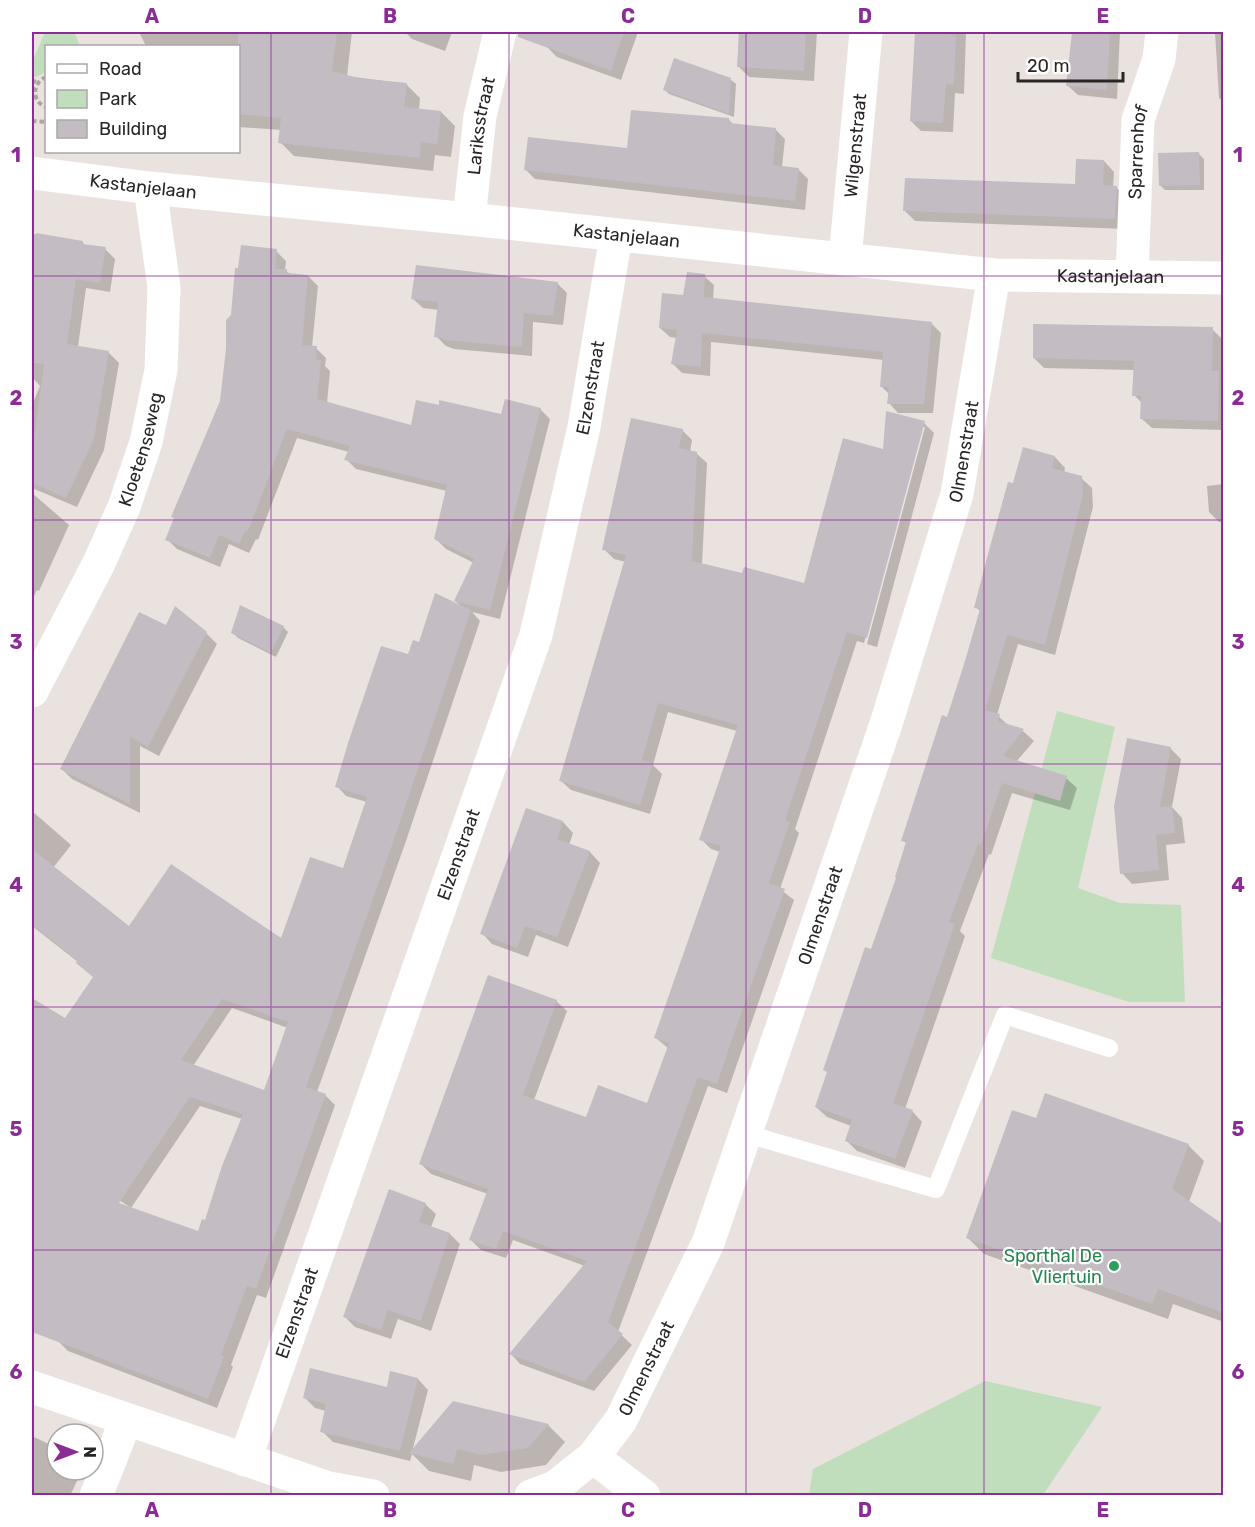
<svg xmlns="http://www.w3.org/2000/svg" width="1255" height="1527" font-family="Rubik,sans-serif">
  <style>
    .green { fill: #c0ddbc }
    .shadow { fill: #0003; fill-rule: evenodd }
    .building { fill: #c3bcc2; fill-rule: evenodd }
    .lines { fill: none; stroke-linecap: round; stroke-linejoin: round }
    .path { stroke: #aca5a2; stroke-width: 4; stroke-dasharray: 4.5 3; stroke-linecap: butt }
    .lane { stroke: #fff; stroke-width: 18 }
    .street { stroke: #fff; stroke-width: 33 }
    .grid { fill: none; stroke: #8b2c96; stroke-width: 1.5; stroke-opacity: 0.55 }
    .leisure-dot { fill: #2e9e5b; stroke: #fff; stroke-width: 2 }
    .labels { text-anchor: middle; stroke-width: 4.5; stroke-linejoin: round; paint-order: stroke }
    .street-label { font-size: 18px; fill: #292625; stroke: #fff }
    .leisure-label { font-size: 18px; fill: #27864d; stroke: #fff; text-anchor: end }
    .neatline { fill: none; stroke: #8b2c96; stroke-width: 2 }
    .grid-label { font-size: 20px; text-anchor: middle; font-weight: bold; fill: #8b2c96 }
  </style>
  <rect width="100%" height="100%" fill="#eae2de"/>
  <path class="green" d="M45,32H74L80,46H46V72L36,77L32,75V63Z
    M1057,711L1115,727L1078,888L1120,903L1181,905L1185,1002H1129L991,958Z
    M985,1381L1102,1407L1043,1495H809L813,1469Z"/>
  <path class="shadow" d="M139,32H352L347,76L406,84L420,98L419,110L441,112L455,126L451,157L435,155L433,171L294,156L280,142L281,130L238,127V46H146Z
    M405,32H452L445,51L412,39Z
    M552,32H638L621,80L557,57L546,46Z
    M739,32H817L814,81L749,77L738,66Z
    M917,32H966L964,94L955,93L953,132L921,131L911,121Z
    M1073,32H1120L1117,99L1078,95L1067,85Z
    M1215,32H1224V103L1219,98Z
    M730,79L736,84L734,117L669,94L664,89Z
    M729,120L734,125L775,129L785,139L782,167L798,169L808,179L805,210L535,179L526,170L628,150Z
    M1199,154L1204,159V190H1165L1160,185Z
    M1104,161L1114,172L1113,187H1116L1127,198L1125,229L915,221L905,211L1076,186Z
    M32,234L82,242L86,246L105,249L115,259L110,292L86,288L78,347L108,352L119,363L104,450L77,507L32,488V405L40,386L32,377Z
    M276,251L286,261L285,270L290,274L308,276L318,286L312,347L316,348L326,358L325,366L330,371L327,403L412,427L502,416L540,409L550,419L500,619L472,612L480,621L406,841L317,1092L325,1095L335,1105L266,1298L257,1295L231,1365L233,1367L217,1408L68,1351L57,1340L32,1331V1187L149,1228L199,1233L206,1222L242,1119L200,1106L131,1208L32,1141V1000L65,1020L95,978L78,962L32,926V897L44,881L32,871V811L71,845L53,868L129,928L282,941L344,870L367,802L346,796L337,786L409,656L420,644L461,606L455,601L474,563L446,549L436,539L447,491L356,469L346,459L349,452L297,438L258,540L256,539L249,553L229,544L220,567L177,549L167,539L221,401ZM232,1008L288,1028L265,1092L193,1066Z
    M704,276L714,285L713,300L931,323L941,333L933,413H898L889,403V394L881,386L884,360L711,342L710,376L682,373L673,364L677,338L670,337L660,328Z
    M557,283L567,293L563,325L533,322L532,356L454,349L446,346L436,336L439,310L423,308L413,299Z
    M1212,329L1222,339V345H1224V430L1152,428L1142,419V403L1134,395L1135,370L1044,368L1034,358Z
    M924,423L934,433L877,647L867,644L925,427H922L864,643L857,641L795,829L799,833L780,889L794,900L727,1093L708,1086L618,1332L632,1345L594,1391L520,1364L511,1354L585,1266L513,1240L506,1258L481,1250L471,1240L488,1194L431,1174L421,1164L556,1001L567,1011L534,1100L587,1119L648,1105L669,1049L656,1038L720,852L711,849L701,839L737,731L668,712L653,765L662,774L650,814L571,790L560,780L626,562L614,559L604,549L682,430L692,440L690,452L696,453L707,463L702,565L744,575L806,585L884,451Z
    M1055,457L1065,468L1064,473L1081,478L1092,488L1093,507L1055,655L1018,644L997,715L1009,726L1023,731L1034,741L1016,762L1066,778L1077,788L1070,810L1012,793L991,855L989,854L960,931L965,936L905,1109L912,1111L922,1122L905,1168L857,1151L846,1140L851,1126L827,1117L816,1107L898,878L907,844L903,840L948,719L981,612L976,607L1014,485Z
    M1224,484V521L1219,522L1209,512L1207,486Z
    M32,493L69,525L39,591L37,590L32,601Z
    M167,627L206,633L217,644L159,756L140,746V813L72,779L62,769Z
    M283,627L288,632L276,657L238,638L233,633Z
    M1170,748L1181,759L1172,807L1182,818L1185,843L1166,845L1169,880L1132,884L1122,873Z
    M527,809L563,822L573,833L569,845L590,852L600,863L568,947L536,935L528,957L492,944L482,933Z
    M1036,1120L1188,1145L1204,1161L1189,1202L1224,1227V1322L1173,1304L1168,1319L984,1254L968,1238Z
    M425,1204L436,1214L431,1227L450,1234L460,1244L431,1331L398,1319L391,1339L355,1327L345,1317Z
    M391,1373L418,1379L428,1390L412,1452L548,1425L565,1442L546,1465L501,1472L474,1465L471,1481L429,1471L412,1454L410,1461L333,1442L322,1431L326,1411L315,1408L304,1397L388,1389Z
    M32,1436L57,1448V1470H82L70,1496H32Z"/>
  <path class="building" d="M238,32H337L332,71L358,78L407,83L404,107L441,111L437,144L421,142L420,158L278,143L281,118L238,114Z
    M518,32H624L611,71L518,37Z
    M739,32H806L804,71L737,67Z
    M915,32H951V35L956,36L954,84H946L943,123L910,121Z
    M1072,32H1110L1107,90L1066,86Z
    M674,58L731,78L729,114L663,90Z
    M631,110L729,118V123L776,128L773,165L799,168L795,201L524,170L528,137L627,148Z
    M1199,152L1200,185L1159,186L1158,153Z
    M1076,159L1104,160L1103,185L1117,186L1115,219L903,211L905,178L1075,184Z
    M36,233L83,241V244L106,247L100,283L76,279L67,344L109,351L94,439L66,498L32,483V453L44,364L32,363V236H35Z
    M241,245L277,249L275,269H287V273L308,275L302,345L317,346L316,359L321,360L317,399L411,425L416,400L439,405V400L501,414L505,399L541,408L490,610L454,601L474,559L434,539L447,485L344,460L350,446L287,429L248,531H245L239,544L219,535L210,558L165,540L174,518L171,517L220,401L226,349V320L231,315L235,268H238Z
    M416,265L558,282L553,316L524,313L522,347L443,340V338L434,337L438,302L411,299Z
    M687,272L705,274L704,297L932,322L924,404H887L889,387H880L883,352L702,333L701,367L671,364L677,330L659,328L662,293L683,295Z
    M1033,324L1213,327L1212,371H1219L1218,421L1140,419L1141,396H1132L1134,361L1033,358Z
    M886,411L925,421L867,638L847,632L785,820L790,822L769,883L785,889L728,1051L717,1084L698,1077L608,1322L623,1334L584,1382L509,1354L587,1261L503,1231L496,1249L469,1240L488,1189L419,1164L488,975L557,1000L523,1095L586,1117L598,1085L647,1103L669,1043L654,1038L721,846L699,840L738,725L658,703L642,760L653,763L640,805L559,781L626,555L602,550L631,418L683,429L679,448L697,452L692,561L742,573L744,567L804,583L843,438L883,449Z
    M1023,447L1055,456L1052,468L1082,476L1083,495L1045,645L1007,635L985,710L1000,714L998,721L1024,729L1003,756L1067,776L1060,801L1002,783L981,845L978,844L949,922L955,924L893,1103L913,1110L895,1159L845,1141L852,1120L815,1107L827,1072L823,1070L865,947L871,949L896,878L895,877L906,842L901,841L942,715L947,717L965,661L980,609L974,608L988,554L1008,482L1013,483Z
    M435,593L471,610L397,831L306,1087L326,1094L256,1289L247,1286L221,1355L224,1356L208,1399L32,1332V998L65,1018L93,977L76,963L77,960L32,925V849L129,926L171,864L281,938L310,857L343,868L367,797L335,787L348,743L381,646L408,654L413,640L419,642ZM222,999L288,1022L264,1090L181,1060ZM190,1097L243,1114L222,1166L205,1220L202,1219L198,1231L119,1203Z
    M240,605L284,626L271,653L231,633Z
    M175,606L207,632L148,747L130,737V804L60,769L139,612L166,625Z
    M1127,738L1171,747L1160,807L1172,806L1175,833L1156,835L1159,870L1120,874L1114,806Z
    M526,808L563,821L557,839L590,851L557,937L525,926L517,948L480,934Z
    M1045,1093L1189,1144L1172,1189L1224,1225V1313L1158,1289L1152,1304L966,1238L1012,1110L1036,1118Z
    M389,1189L426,1203L419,1222L450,1233L421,1321L388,1310L381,1330L343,1317Z
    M310,1368L387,1387L390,1371L418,1378L400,1451L320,1432L326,1404L303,1398Z
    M453,1401L549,1424L528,1448L482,1455L457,1449L453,1464L409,1453Z"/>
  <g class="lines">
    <path class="path" d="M46,77C32,83 31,101 46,107
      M32,80L37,83
      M32,121L46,122"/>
    <path class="lane" d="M747,1134L936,1189L1005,1015L1109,1048"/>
    <g class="street">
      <path id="s1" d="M32,173L150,188L469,219L994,275L1224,278"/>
      <path id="s2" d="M469,219L480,116L500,32"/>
      <path id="s3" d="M845,259L866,32"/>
      <path id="s4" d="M1132,276L1138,120L1159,59L1162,32"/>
      <path id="s5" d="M32,691L98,565L124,507L146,442L161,370L164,287L150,188"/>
      <path d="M32,1387L329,1488L373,1496"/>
      <path d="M593,1457L644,1496"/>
      <path id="s6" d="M245,1460L536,635L584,427L616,236"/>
      <path d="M96,1496L126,1420"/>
      <path id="s7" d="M531,1496L555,1487L593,1457L621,1420L708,1243L886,724L957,494L994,275"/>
    </g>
  </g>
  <path class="grid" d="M271,32V1496M509,32V1496M746,32V1496M984,32V1496M32,276H1224M32,520H1224M32,764H1224M32,1007H1224M32,1250H1224"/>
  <circle class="leisure-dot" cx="1114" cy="1266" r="6"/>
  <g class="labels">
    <g class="street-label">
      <text dy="6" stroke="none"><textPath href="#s2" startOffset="94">Lariksstraat</textPath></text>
      <text dy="6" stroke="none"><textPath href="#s3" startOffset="114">Wilgenstraat</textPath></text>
      <text dy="6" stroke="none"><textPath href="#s4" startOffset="124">Sparrenhof</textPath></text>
      <text dy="6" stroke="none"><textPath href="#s1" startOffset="112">Kastanjelaan</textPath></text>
      <text dy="6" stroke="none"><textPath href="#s1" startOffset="598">Kastanjelaan</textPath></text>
      <text dy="6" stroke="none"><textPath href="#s1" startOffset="1084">Kastanjelaan</textPath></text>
      <text dy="6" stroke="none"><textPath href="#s6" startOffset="1128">Elzenstraat</textPath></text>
      <text dy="6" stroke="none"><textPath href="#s5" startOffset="266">Kloetenseweg</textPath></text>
      <text dy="6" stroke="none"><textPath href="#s7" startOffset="1150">Olmenstraat</textPath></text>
      <text dy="6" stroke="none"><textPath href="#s6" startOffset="642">Elzenstraat</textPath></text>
      <text dy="6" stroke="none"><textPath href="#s7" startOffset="664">Olmenstraat</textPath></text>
      <text dy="6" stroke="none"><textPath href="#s6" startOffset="156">Elzenstraat</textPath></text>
      <text dy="6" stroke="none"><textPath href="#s7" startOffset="178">Olmenstraat</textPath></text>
    </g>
    <g class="leisure-label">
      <text x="1102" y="1262">Sporthal De<tspan x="1102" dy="21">Vliertuin</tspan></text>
    </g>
  </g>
  <rect width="1255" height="1527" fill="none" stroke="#ffffff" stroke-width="66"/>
  <rect x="45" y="45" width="195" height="108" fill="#ffffff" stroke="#a9a8a8" stroke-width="1.5"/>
  <rect x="57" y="64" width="30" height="9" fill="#ffffff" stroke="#a9a8a8" stroke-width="1.5"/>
  <text x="99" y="75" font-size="18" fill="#292625">Road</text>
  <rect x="57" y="90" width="30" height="18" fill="#c0ddbc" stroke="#a9a8a8" stroke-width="1.5"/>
  <text x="99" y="105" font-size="18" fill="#292625">Park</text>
  <rect x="57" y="120" width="30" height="18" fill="#c3bcc2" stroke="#a9a8a8" stroke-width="1.5"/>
  <text x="99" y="135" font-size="18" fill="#292625">Building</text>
  <g transform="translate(75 1452) rotate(90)"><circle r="28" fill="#ffffff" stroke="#a9a8a8" stroke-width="1.5"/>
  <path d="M0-4.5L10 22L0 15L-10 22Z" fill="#8b2c96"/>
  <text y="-9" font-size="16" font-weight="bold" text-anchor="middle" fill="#292625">N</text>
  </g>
  <path d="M1018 72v9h105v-9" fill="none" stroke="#292625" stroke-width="3"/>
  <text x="1027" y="72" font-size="18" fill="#292625" stroke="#ffffff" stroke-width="4.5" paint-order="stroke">20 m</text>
  <rect x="33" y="33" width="1189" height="1461" class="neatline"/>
  <g class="grid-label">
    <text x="152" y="23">A</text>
    <text x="390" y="23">B</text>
    <text x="628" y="23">C</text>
    <text x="865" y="23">D</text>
    <text x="1103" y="23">E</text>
    <text x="16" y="162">1</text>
    <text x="1238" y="162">1</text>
    <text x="16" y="405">2</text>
    <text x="1238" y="405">2</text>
    <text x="16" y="649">3</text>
    <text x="1238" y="649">3</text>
    <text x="16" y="892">4</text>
    <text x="1238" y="892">4</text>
    <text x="16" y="1136">5</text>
    <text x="1238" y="1136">5</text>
    <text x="16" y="1379">6</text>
    <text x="1238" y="1379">6</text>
    <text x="152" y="1517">A</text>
    <text x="390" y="1517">B</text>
    <text x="628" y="1517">C</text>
    <text x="865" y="1517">D</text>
    <text x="1103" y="1517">E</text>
  </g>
</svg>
